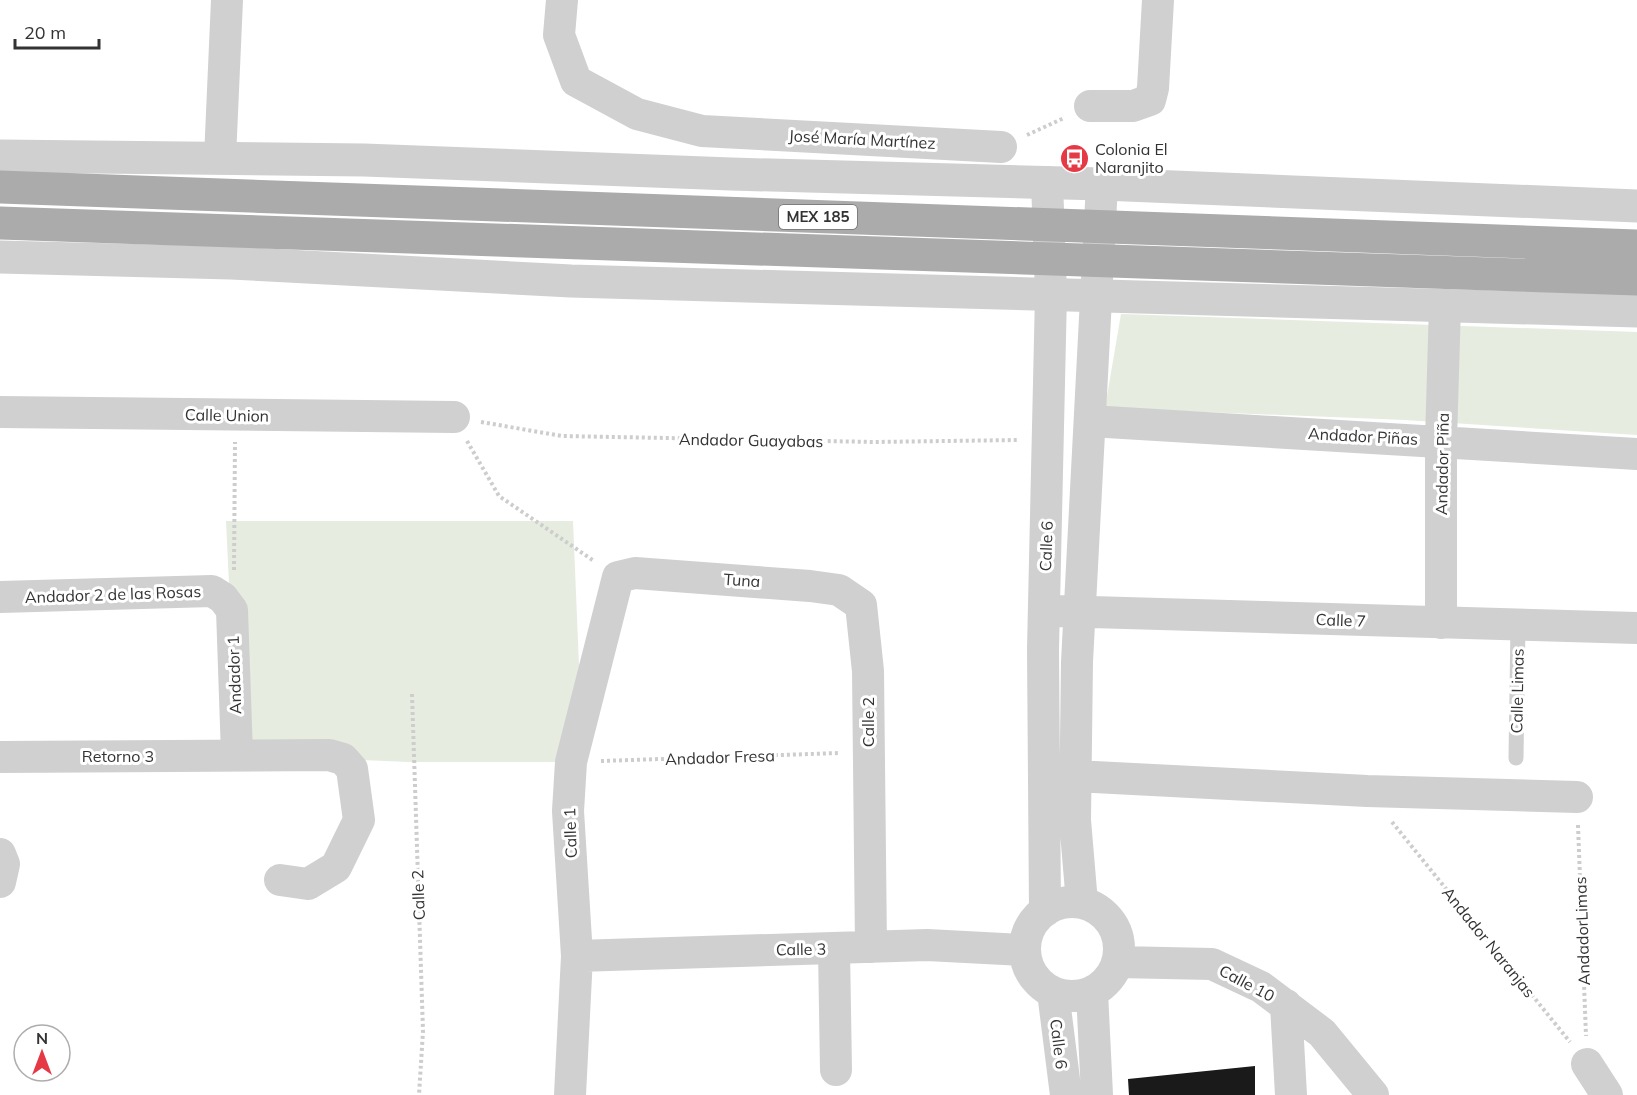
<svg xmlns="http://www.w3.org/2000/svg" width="1637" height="1095" font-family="Mulish,sans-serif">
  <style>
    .green { fill: #e6ecdf }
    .building { fill: #1a1a1a }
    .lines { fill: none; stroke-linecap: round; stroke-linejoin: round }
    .path { stroke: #cdcdcd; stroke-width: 4; stroke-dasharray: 3 3; stroke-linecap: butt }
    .service { stroke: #d0d0d0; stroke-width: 15 }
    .minor { stroke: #d0d0d0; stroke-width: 32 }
    .tertiary { stroke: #d0d0d0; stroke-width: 33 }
    .primary { stroke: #ababab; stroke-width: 33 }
    .labels { text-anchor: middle; stroke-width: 6; stroke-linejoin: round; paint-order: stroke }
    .shield { fill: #fff; stroke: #707070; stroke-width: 1.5 }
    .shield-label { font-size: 15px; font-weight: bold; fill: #333 }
    .street-label { font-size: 16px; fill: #333; stroke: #fff }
    .poi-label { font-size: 16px; fill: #333; stroke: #fff; text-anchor: start }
  </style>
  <rect width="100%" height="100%" fill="#fff"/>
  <path class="green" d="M1121,314L1637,332V435L1405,420L1105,408Z
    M226,521H573L583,762H409L245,755L237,749Z"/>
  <path class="building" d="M1255,1066V1095H1129L1128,1079Z"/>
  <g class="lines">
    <path class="path" d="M1027,135L1064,118
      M481,422L562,436L875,442L1018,440
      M467,441L499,496L594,561
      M234,570L235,442
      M412,694L423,1031L419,1095
      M601,761L840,753
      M1392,822L1570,1042
      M1578,825L1586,1036"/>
    <path class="service" d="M1516,758L1518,624"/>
    <path class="minor" d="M562,0L559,35L576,81L637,114L702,131L1001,147
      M1090,106H1133L1150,100L1153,88L1158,0
      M220,158L227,0
      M0,412L454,417
      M1090,421L1637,454
      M0,597L212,591L223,598L232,610L237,755
      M1057,611L1637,628
      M1441,623V440L1445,305
      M0,757L329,755L343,759L352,769L359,820L336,867L308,884L280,880
      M1075,776L1367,791L1577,797
      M0,854L4,864L0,882
      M1025 949a47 47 0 1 1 94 0a47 47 0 1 1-94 0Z
      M1082,903L1075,820L1077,662L1102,184
      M1045,911L1043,649L1051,294L1047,182
      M834,949L836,1070
      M577,956L927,945L1024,950
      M1118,962L1212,964L1261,987L1322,1033L1373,1095
      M1053,992L1066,1095
      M1092,992L1097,1095
      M1286,1005L1291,1095
      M1587,1064L1607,1095
      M570,1095L577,956L568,811L571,762L618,577L635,573L810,586L839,590L861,605L868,671L871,947"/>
    <path class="tertiary" d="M0,156L364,160L731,174L1102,184L1637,206
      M0,257L231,263L571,281L1637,311"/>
    <path class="primary" d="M0,187L1637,246
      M0,223L1637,279"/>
  </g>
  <defs>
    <symbol id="bus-disc" viewBox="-11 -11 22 22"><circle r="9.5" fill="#e63946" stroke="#fff"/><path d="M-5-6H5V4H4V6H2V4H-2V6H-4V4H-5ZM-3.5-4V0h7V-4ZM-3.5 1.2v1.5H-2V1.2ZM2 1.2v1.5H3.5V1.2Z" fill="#fff"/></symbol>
  </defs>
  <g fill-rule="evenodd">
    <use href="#bus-disc" x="1058" y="142" width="33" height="33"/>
  </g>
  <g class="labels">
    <rect class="shield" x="779" y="205" width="78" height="24" rx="4.5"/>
    <g class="shield-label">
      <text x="818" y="222">MEX 185</text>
    </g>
    <g class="street-label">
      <text transform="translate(862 139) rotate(3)" y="6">José María Martínez</text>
      <text transform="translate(227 415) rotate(1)" y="6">Calle Union</text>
      <text transform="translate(1363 436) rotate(3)" y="6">Andador Piñas</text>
      <text transform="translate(751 440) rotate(1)" y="6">Andador Guayabas</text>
      <text transform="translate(1442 464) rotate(-89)" y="6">Andador Piña</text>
      <text transform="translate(1046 546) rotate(-88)" y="6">Calle 6</text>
      <text transform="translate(742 580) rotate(4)" y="6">Tuna</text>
      <text transform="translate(113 594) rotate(-2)" y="6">Andador 2 de las Rosas</text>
      <text transform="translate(1341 620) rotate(2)" y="6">Calle 7</text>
      <text transform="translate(234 675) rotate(-92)" y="6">Andador 1</text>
      <text transform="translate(1517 691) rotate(-89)" y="6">Calle Limas</text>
      <text transform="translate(868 722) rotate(-90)" y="6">Calle 2</text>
      <text x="118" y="762">Retorno 3</text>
      <text transform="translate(720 757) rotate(-2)" y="6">Andador Fresa</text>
      <text transform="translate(570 833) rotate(-92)" y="6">Calle 1</text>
      <text transform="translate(418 895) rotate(-92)" y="6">Calle 2</text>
      <text transform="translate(1582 931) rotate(-92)" y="6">AndadorLimas</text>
      <text transform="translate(1489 942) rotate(51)" y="6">Andador Naranjas</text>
      <text transform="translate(801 949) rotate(-1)" y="6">Calle 3</text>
      <text transform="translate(1247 983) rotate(28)" y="6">Calle 10</text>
      <text transform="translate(1059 1044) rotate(83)" y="6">Calle 6</text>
    </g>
    <g class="poi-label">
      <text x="1095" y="155">Colonia El<tspan x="1095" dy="18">Naranjito</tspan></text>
    </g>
  </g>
  <g transform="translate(42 1053)"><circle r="28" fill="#ffffff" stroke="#adadad" stroke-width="1.5"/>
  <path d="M0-4.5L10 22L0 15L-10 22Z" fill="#e63946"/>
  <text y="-9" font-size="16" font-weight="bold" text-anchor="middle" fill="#333333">N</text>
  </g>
  <path d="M15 39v9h84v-9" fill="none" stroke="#333333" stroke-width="3"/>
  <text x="24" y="39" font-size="18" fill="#333333" stroke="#ffffff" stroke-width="4.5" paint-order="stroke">20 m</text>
</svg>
